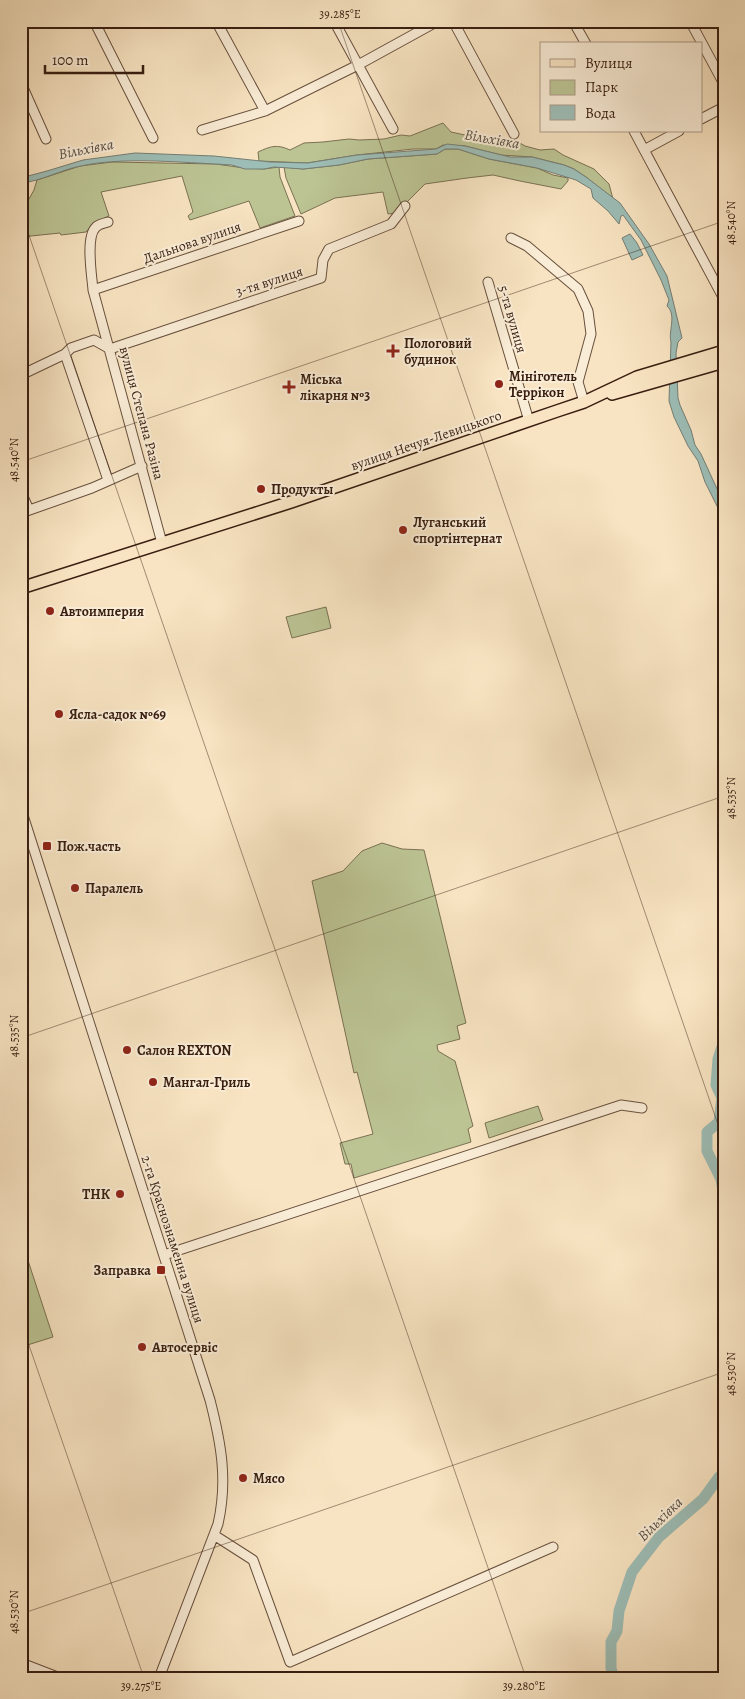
<svg xmlns="http://www.w3.org/2000/svg" width="745" height="1699" font-family="Alegreya,serif">
  <style>
    .green { fill: #bcc494; stroke: #7a7152 }
    .water { fill: #9dbeb7; stroke: #757e75 }
    .lines { fill: none; stroke-linecap: round; stroke-linejoin: round }
    .river { stroke: #9dbeb7; stroke-width: 11 }
    .minor-casing { stroke: #68503d; stroke-width: 11 }
    .major-casing { stroke: #381e11; stroke-width: 14 }
    .minor { stroke: #faedd7; stroke-width: 9 }
    .major { stroke: #f8e4c2; stroke-width: 11 }
    .ticks { fill: none; stroke: #381e11; stroke-width: 1; stroke-opacity: 0.45 }
    .poi-dot { fill: #8f2418; stroke: #faedd7; stroke-width: 2 }
    .labels { text-anchor: middle; stroke-width: 4; stroke-linejoin: round; paint-order: stroke }
    .street-label { font-size: 14px; fill: #381e11; stroke: #faedd7 }
    .poi-label { font-size: 14px; font-weight: bold; fill: #381e11; stroke: #faedd7; text-anchor: start }
    .water-label { font-size: 15px; font-style: italic; fill: #564e43; stroke: #faedd7 }
    .neatline { fill: none; stroke: #381e11; stroke-width: 2 }
    .ticks-label { font-size: 12px; text-anchor: middle; fill: #381e11 }
  </style>
  <rect width="100%" height="100%" fill="#f8e4c2"/>
  <filter id="stains"><feTurbulence type="fractalNoise" baseFrequency=".004" numOctaves="4"/><feColorMatrix values="0 0 0 0 .2 0 0 0 0 .09 0 0 0 0 .02 0 0 0 .5 -.17"/></filter>
  <radialGradient id="worn" r=".72"><stop offset=".6" stop-color="#630" stop-opacity="0"/><stop offset="1" stop-color="#630" stop-opacity=".3"/></radialGradient>
  <path class="green" d="M443,123L451,132L493,141L515,140L525,146L540,150L554,149L563,155L594,169L609,184L613,199L586,177L574,169L564,165L532,157L501,155L465,146L443,145L436,149H413L357,155L307,163L259,161L258,152C271,146 277,144 290,150L304,143L323,142L349,139L359,140L384,139L401,135L410,136Z
    M445,149H458L489,159L537,168L553,175L568,178V181L561,189L520,181L493,175L467,178L425,184L396,213L388,214L383,192L335,198L301,214L286,178L284,167L303,169L339,165L368,159L437,154Z
    M112,162L216,164L244,168L264,169L279,167L280,177L295,216L260,228L249,201L190,220L188,216L193,212L182,176L101,192L109,216L93,224L86,232L61,235L60,233L21,237V213L34,190L37,180L80,166Z
    M326,607L331,628L292,638L286,617Z
    M382,843L402,849L424,850L466,1023L457,1026L460,1039L437,1045L438,1051L455,1061L473,1126L468,1129L471,1142L354,1178L351,1164H345L340,1143L373,1134L357,1072L354,1073L312,881L343,871L362,851Z
    M538,1106L543,1120L489,1138L485,1123Z
    M21,1239L53,1337L21,1347Z"/>
  <path class="water" d="M447,144L465,146L510,157H532L564,165L574,169L586,177L620,203L649,244L667,276L682,338L678,342L676,353L678,398L680,405L691,430L695,445L701,454L724,504V520L705,482L698,461L688,446L674,417L669,401L671,342C668,331 677,315 667,306L669,300L661,280L641,240L623,215L621,216L619,224L608,211L593,198L591,189L576,180L537,168L489,159L458,149H445L437,154L368,159L339,165L303,169L274,167L264,169H245L232,165L216,164C174,162 121,157 81,166C60,170 42,181 21,183V176H28L47,171L83,160L135,153L214,156L270,162L308,163L357,155L436,149Z
    M630,234L637,243L643,255L632,260L622,238Z"/>
  <g class="lines">
    <path class="river" d="M724,1041L718,1059L716,1085L722,1098L719,1122L707,1132V1151L721,1179L724,1196
      M614,1678L611,1668V1642L617,1631L619,1611L632,1572L659,1537L703,1499L719,1477L724,1475"/>
    <defs>
      <path id="minor" d="M94,21L153,138
        M216,21L265,111
        M334,21L393,129
        M453,21L514,134
        M573,21L586,44
        M690,21L724,84
        M21,83L46,139
        M701,119L724,107
        M202,130L265,111L358,65L438,21
        M634,131L724,299
        M644,150L679,131
        M108,222C105,223 99,224 96,227C85,237 92,276 93,290L162,543
        M511,238L527,246L578,289L588,311L591,334L578,382L584,402
        M488,282L529,421
        M93,290L299,221
        M65,354L108,480
        M21,375L65,354L71,348L94,340L110,349L321,278L323,260L329,249L391,224L405,206
        M21,492L29,510
        M21,513L92,488L142,466
        M21,809L210,1400C221,1443 228,1480 218,1524L159,1678
        M164,1255L621,1105L642,1108
        M214,1535L253,1560L290,1662L553,1547
        M21,1663L60,1678"/>
      <path id="major" d="M612,394L724,362
        M21,588L291,502L557,411L584,402L637,377L724,351"/>
    </defs>
    <use href="#minor" class="minor-casing"/>
    <use href="#major" class="major-casing"/>
    <use href="#minor" class="minor"/>
    <use href="#major" class="major"/>
  </g>
  <path class="ticks" d="M338,21L724,1142M720,21L724,31M21,212L526,1678M21,462L724,221M21,1038L724,796M21,1322L144,1678M21,1614L724,1372"/>
  <g class="poi-dot">
    <path d="M390.5 343.5h5v5h5v5h-5v5h-5v-5h-5v-5h5z"/>
    <circle cx="499" cy="384" r="5"/>
    <path d="M286.5 379.5h5v5h5v5h-5v5h-5v-5h-5v-5h5z"/>
    <circle cx="261" cy="489" r="5"/>
    <circle cx="403" cy="530" r="5"/>
    <circle cx="50" cy="611" r="5"/>
    <circle cx="59" cy="714" r="5"/>
    <rect x="42" y="841" width="10" height="10" rx="2.5"/>
    <circle cx="75" cy="888" r="5"/>
    <circle cx="127" cy="1050" r="5"/>
    <circle cx="153" cy="1082" r="5"/>
    <circle cx="120" cy="1194" r="5"/>
    <rect x="156" y="1265" width="10" height="10" rx="2.5"/>
    <circle cx="142" cy="1347" r="5"/>
    <circle cx="243" cy="1478" r="5"/>
  </g>
  <g class="labels">
    <g class="street-label">
      <text transform="translate(192 242) rotate(-19)" y="5">Дальнова вулиця</text>
      <text transform="translate(269 281) rotate(-18)" y="5">3-тя вулиця</text>
      <text transform="translate(513 319) rotate(74)" y="5">5-та вулиця</text>
      <text transform="translate(142 413) rotate(75)" y="5">вулиця Степана Разіна</text>
      <text transform="translate(426 440) rotate(-19)" y="5">вулиця Нечуя-Левицького</text>
      <text transform="translate(173 1239) rotate(72)" y="5">2-га Краснознаменна вулиця</text>
    </g>
    <g class="poi-label">
      <text x="404" y="348">Пологовий<tspan x="404" dy="16">будинок</tspan></text>
      <text x="509" y="381">Мініготель<tspan x="509" dy="16">Террікон</tspan></text>
      <text x="300" y="384">Міська<tspan x="300" dy="16">лікарня №3</tspan></text>
      <text x="271" y="494">Продукты</text>
      <text x="413" y="527">Луганський<tspan x="413" dy="16">спортінтернат</tspan></text>
      <text x="60" y="616">Автоимперия</text>
      <text x="69" y="719">Ясла-садок №69</text>
      <text x="57" y="851">Пож.часть</text>
      <text x="85" y="893">Паралель</text>
      <text x="137" y="1055">Салон REXTON</text>
      <text x="163" y="1087">Мангал-Гриль</text>
      <text x="110" y="1199" text-anchor="end">ТНК</text>
      <text x="151" y="1275" text-anchor="end">Заправка</text>
      <text x="152" y="1352">Автосервіс</text>
      <text x="253" y="1483">Мясо</text>
    </g>
    <g class="water-label">
      <text transform="translate(492 139) rotate(10)" y="5">Вільхівка</text>
      <text transform="translate(86 149) rotate(-11)" y="5">Вільхівка</text>
      <text transform="translate(660 1519) rotate(-44)" y="5">Вільхівка</text>
    </g>
  </g>
  <rect width="745" height="1699" fill="none" stroke="#f8e4c2" stroke-width="55"/>
  <rect x="540" y="42" width="162" height="90" fill="#faedd7" stroke="#ac9a88"/>
  <rect x="550" y="59" width="25" height="8" fill="#f8e4c2" stroke="#ac9a88"/>
  <text x="585" y="68" font-size="15" fill="#381e11">Вулиця</text>
  <rect x="550" y="80" width="25" height="15" fill="#bcc494" stroke="#ac9a88"/>
  <text x="585" y="92" font-size="15" fill="#381e11">Парк</text>
  <rect x="550" y="105" width="25" height="15" fill="#9dbeb7" stroke="#ac9a88"/>
  <text x="585" y="118" font-size="15" fill="#381e11">Вода</text>
  <path d="M45 65v8h98v-8" fill="none" stroke="#381e11" stroke-width="2.5"/>
  <text x="52" y="65" font-size="15" fill="#381e11" stroke="#faedd7" stroke-width="4" paint-order="stroke">100 m</text>
  <rect x="28" y="28" width="690" height="1644" class="neatline"/>
  <g class="ticks-label">
    <text x="340" y="18">39.285°E</text>
    <text transform="translate(731 223) rotate(-90)" y="4">48.540°N</text>
    <text transform="translate(14 460) rotate(-90)" y="4">48.540°N</text>
    <text transform="translate(731 798) rotate(-90)" y="4">48.535°N</text>
    <text transform="translate(14 1036) rotate(-90)" y="4">48.535°N</text>
    <text transform="translate(731 1374) rotate(-90)" y="4">48.530°N</text>
    <text transform="translate(14 1612) rotate(-90)" y="4">48.530°N</text>
    <text x="141" y="1690">39.275°E</text>
    <text x="524" y="1690">39.280°E</text>
  </g>
  <rect width="100%" height="100%" filter="url(#stains)"/>
  <rect width="100%" height="100%" fill="url(#worn)"/>
</svg>
